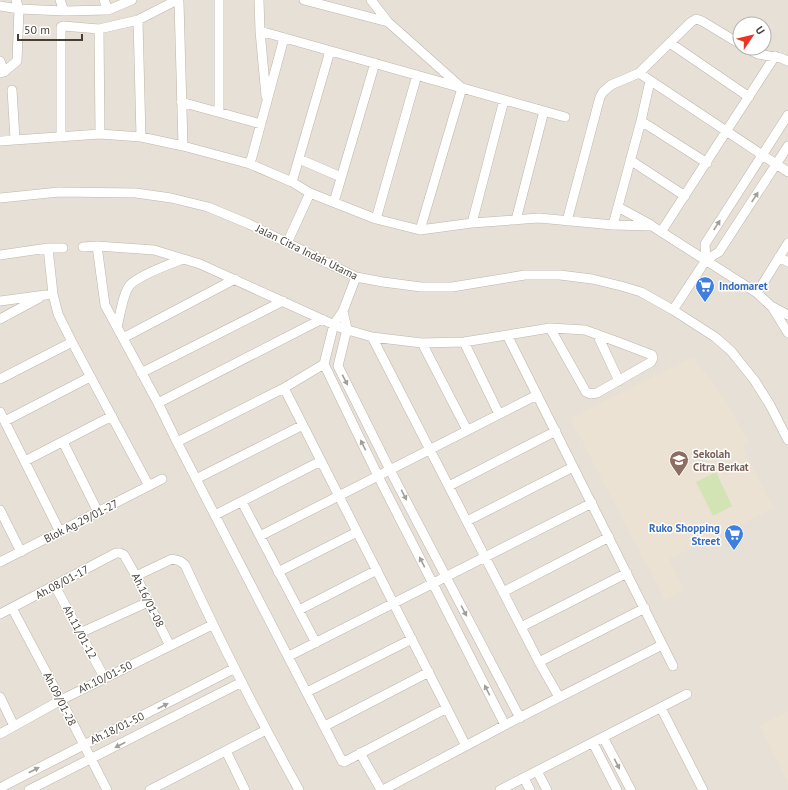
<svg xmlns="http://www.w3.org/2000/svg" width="788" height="790" font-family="'PT Sans',sans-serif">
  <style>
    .residential { fill: #e6e0d6; fill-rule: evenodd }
    .education { fill: #ebe2d3 }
    .green { fill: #d2e4b3 }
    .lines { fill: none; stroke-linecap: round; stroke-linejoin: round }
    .minor-casing { stroke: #beb5ab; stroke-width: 10 }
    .minor { stroke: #fff; stroke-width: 9 }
    .oneway { fill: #a29f9b }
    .labels { text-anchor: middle; stroke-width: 3; stroke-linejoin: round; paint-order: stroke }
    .street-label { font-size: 11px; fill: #463f37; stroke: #fff }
    .shop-label { font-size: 11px; font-weight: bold; fill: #366cbe; stroke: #fff; text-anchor: start }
    .education-label { font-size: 11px; font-weight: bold; fill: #785e54; stroke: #fff; text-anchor: start }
  </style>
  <rect width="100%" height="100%" fill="#f3efe8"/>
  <path class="residential" d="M0,0H788V790H0ZM740,24H764V48H740Z"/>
  <path class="education" d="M692,357L711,380L725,399L749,443L742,447L774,508L669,559L684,590L665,600L570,418Z
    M788,711V783L759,726Z"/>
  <path class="green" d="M716,472L732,506L713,516L696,482Z"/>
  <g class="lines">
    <defs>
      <path id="minor" d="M60,0L64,11
        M104,0L108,10
        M219,0V112
        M259,0L260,31L266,96
        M304,0L388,22
        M371,0L388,22L462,88L420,230
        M0,6L19,9L64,11L108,10L132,0
        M138,20L141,137
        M99,29L100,134
        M260,31L565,117
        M670,43L749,97
        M746,48L758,54L781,58L788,61
        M0,61L4,72
        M0,73L4,72L17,61L19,9L16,0
        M639,73L788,172
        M12,90L15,139
        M181,102L261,124
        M641,121L707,163
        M61,137V27L63,26L99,29L138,20L177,0L179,2L183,146
        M0,141L100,134L141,137L183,146L250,164L292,182L310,193L376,219L420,230L472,223L539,218L613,225L652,226L757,293L771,306L788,315
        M299,159L341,177
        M630,160L685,196
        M250,164L284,38
        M292,182L330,51
        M0,198L59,192L136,193L171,198L208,207L249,224L356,277L383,282L421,287H452L525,275H560L592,279L621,286L641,292L673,310L715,337L731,351L755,381L770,405L788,440
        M334,202L375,63
        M618,207L651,225
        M376,219L417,75
        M516,220L544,111
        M567,221L600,97L603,92L611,85L639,73L691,22L696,19L702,21L740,44
        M472,223L504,100
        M613,225L641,121L650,81
        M661,232L775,56
        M287,243L310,193
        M97,246L105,305L158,403L177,442L342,761L344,762L447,708
        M83,247L97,246L154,250L200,264L341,328L372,337L422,343L464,342L550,328L585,330L618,342L652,355L653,358L651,362L597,393L591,394L586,392L550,328
        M48,248L53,294L58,314L72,342L149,486
        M0,255L48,248H63
        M779,257L788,262
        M706,260L705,244L788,115
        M356,277L343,311L334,324L324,364L378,476L505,725
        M757,293L788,243
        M0,301L53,294
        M772,307L788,333
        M673,310L706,260L719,252L788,146
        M343,311L347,329L338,366L390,470L520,718
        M0,319L39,298
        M117,327C120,316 123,293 130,285C139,275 170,264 183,259
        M597,334L619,381
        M507,335L673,666
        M372,337L539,662L559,697
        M123,338L235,279
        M464,342L499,414
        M422,343L467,430
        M141,373L283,301
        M0,379L72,342
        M284,388L466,746
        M158,403L322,319
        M0,412L60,532
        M5,421L90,377
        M63,442L98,512
        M177,442L284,388L324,364
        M25,461L112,416
        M196,479L303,425
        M449,486L556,431
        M242,502L316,643
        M0,510L21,552
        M215,515L321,461
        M467,521L573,467
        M260,536L537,395
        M0,562L162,479
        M278,572L357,532
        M136,576L172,559L180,561L185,565C220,641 258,716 299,790
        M55,586L104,677
        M503,592L609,537
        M12,608L61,700L107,790
        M299,610L377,570
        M0,614L116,553H120L124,555L136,576L148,602L170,646
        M521,627L627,573
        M80,633L148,602
        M289,656L592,503
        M539,662L645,608
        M307,692L412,639
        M0,697L14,726
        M661,708L703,790
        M325,726L429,672
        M0,734L61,700L212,625
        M603,737L631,790
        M593,743L617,790
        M226,751L245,790
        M360,753L380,788L382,790
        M537,771L547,790
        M524,778L530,790
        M0,788C78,747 157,709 235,668
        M29,790L242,682
        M150,790L266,730
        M383,790L505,725L662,645
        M500,790L687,694"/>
    </defs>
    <use href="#minor" class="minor-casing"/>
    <use href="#minor" class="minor"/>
  </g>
  <defs><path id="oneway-solid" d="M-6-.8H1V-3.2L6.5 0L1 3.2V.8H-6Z"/></defs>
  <g class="oneway">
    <use href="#oneway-solid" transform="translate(755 197) rotate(-57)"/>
    <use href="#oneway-solid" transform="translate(717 225) rotate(-57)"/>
    <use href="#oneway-solid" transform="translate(345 380) rotate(63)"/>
    <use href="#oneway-solid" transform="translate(363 445) rotate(-116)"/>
    <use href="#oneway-solid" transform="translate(404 495) rotate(63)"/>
    <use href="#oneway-solid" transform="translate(422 562) rotate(-117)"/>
    <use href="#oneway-solid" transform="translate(464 611) rotate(62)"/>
    <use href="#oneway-solid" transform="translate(487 690) rotate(-117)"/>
    <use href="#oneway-solid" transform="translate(163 706) rotate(-27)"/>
    <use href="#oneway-solid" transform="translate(120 745) rotate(153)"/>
    <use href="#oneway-solid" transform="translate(617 764) rotate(63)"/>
    <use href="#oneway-solid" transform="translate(34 770) rotate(-28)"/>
  </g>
  <defs>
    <symbol id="supermarket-pin" viewBox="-11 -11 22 30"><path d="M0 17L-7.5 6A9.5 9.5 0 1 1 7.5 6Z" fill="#3f7fe0" stroke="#fff"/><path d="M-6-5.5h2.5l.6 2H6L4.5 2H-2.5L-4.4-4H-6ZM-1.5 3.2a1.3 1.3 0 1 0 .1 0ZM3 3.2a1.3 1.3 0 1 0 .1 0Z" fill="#fff"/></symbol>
    <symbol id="school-pin" viewBox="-11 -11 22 30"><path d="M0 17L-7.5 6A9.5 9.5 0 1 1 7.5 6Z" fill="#8d6e63" stroke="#fff"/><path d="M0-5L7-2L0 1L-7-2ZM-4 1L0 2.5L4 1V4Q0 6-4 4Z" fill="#fff"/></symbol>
  </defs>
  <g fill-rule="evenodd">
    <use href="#supermarket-pin" x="694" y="275" width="22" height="30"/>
    <use href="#school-pin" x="668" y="449" width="22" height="30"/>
    <use href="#supermarket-pin" x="723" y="523" width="22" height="30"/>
  </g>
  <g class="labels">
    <g class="street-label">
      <text transform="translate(307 252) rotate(26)" y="4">Jalan Citra Indah Utama</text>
      <text transform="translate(81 521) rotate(-27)" y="4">Blok Ag.29/01-27</text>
      <text transform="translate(62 582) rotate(-28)" y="4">Ah.08/01-17</text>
      <text transform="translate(148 600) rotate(64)" y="4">Ah.16/01-08</text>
      <text transform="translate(80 632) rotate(62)" y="4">Ah.11/01-12</text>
      <text transform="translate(105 677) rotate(-26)" y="4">Ah.10/01-50</text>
      <text transform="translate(60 699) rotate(63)" y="4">Ah.09/01-28</text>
      <text transform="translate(117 728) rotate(-26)" y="4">Ah.18/01-50</text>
    </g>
    <g class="shop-label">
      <text x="719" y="290">Indomaret</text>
      <text x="720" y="532" text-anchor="end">Ruko Shopping<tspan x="720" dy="13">Street</tspan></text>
    </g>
    <g class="education-label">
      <text x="693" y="458">Sekolah<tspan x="693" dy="13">Citra Berkat</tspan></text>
    </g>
  </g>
  <g transform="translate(752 36) rotate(55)"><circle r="19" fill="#ffffff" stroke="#b5b2af"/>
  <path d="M0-3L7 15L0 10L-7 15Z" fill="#ec3325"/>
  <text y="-6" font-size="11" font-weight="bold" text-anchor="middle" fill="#463f37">U</text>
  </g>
  <path d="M18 34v6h64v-6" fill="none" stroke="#463f37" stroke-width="2"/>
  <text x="24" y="34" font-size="12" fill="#463f37" stroke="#ffffff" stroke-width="3" paint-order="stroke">50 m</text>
</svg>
